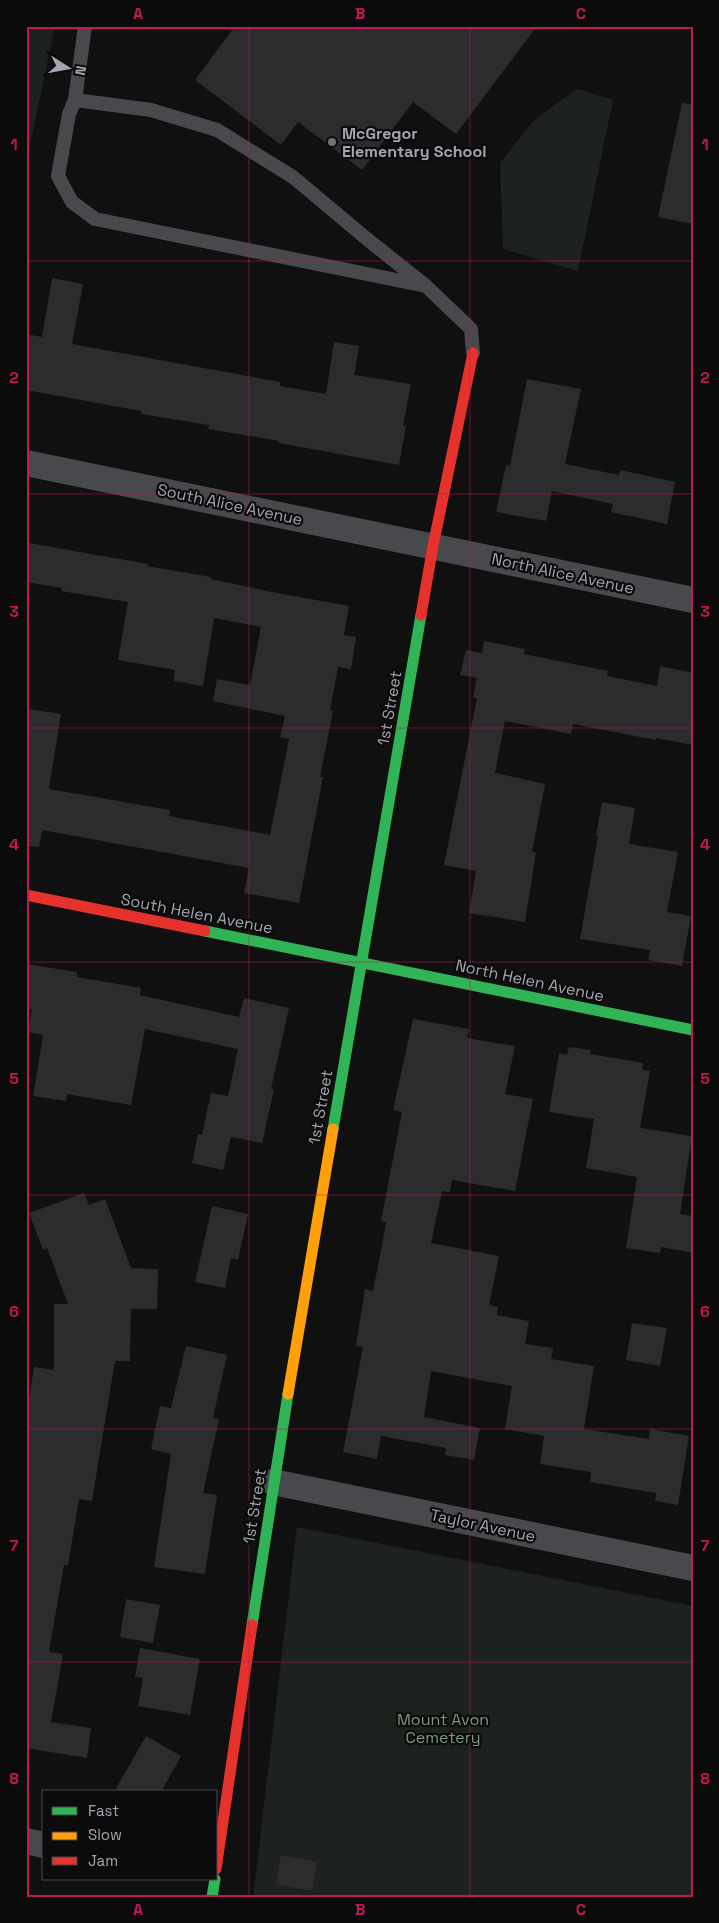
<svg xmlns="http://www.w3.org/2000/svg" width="719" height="1923" font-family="'Space Grotesk',sans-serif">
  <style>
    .green { fill: #1d221e }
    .building { fill: #2c2c2e }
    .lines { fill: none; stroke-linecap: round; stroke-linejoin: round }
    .lane { stroke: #48494c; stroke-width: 14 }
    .street { stroke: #48494c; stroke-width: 26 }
    .fast { stroke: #30b455; stroke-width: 11 }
    .slow { stroke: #ff9f0a; stroke-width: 11 }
    .jam { stroke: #e5322d; stroke-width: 11 }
    .grid { fill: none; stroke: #c2185b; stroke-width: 1; stroke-opacity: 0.55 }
    .poi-dot { fill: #707278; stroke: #0b0b0c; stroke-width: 2 }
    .labels { text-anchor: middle; stroke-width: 4.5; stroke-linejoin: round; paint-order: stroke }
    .poi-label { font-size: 16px; font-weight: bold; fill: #a3a6b0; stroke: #0b0b0c; text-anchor: start }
    .street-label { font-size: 16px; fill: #a3a6b0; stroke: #0b0b0c }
    .park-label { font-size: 16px; fill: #7b997f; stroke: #0b0b0c }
    .neatline { fill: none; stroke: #c2185b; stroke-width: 2 }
    .grid-label { font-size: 16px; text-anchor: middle; font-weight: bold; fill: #c2185b }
  </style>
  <rect width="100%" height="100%" fill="#101011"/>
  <path class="green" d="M26,26H55L26,164Z
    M577,89L613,100L578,271L503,249L500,163L535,119Z
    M297,1527L693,1606V1897H253Z"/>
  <path class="building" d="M235,26H537L456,134L413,102L362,170L298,122L281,145L195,80Z
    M682,103L693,104V224L658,217Z
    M52,278L83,284L72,344L280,382V386L326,394L334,342L359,346L354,375L411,384L403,426H406L399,465L279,443V441L208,429L209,425L141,414V411L26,390V334L42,337Z
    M527,379L581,389L565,464L619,475L620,470L675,482L667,524L611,512L613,504L552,491L546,521L496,512L506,465L510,466Z
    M29,543L148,564L147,566L211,577V579L272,592L349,606L344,635L356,637L351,669L338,667L330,710L333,711L320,777H323L299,903L244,893L249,868L42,830L39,847L26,846V721L28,709L61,714L49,789L170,810L169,816L270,835L289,739L280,737L285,716L213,701L217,679L250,685L261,627L214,618L203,686L174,681L175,670L118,660L128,602L61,591L62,588L26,582V559Z
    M484,641L525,649L524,654L608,671L607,676L657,686L660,666L693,673V745L656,738V740L573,724L571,734L505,721L495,773L545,784L532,852H536L525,922L469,913L476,871L444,865L477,698H473L477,678L460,675L466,650L482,653Z
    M602,802L635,808L629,844L678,852L667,912L691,916L682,966L648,960L650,950L580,939L598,836L596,835Z
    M26,964L77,972V977L141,988L140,995L239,1017L244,998L289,1008L271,1089L274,1090L262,1143L231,1137L223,1170L192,1163L198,1134L202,1135L211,1093L228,1096L238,1049L145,1029L131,1105L67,1094L66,1101L33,1096L43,1035L28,1032L32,1009L26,1008Z
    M413,1019L469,1029L467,1038L515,1046L505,1094L533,1099L515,1191L452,1180L450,1192L442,1191L431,1243L499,1256L489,1305L498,1307L497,1315L529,1321L525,1344L553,1348L551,1359L594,1366L584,1429L649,1439L650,1429L689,1436L678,1505L655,1501L656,1493L590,1482L591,1472L540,1464L544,1436L505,1429L512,1386L431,1371L424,1417L480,1428L474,1460L445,1455L446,1448L381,1436L377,1459L343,1452L363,1347L356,1346L365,1289L373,1291L384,1235L386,1222L381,1221L402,1112L393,1110Z
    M569,1047L591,1050L590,1054L643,1063L642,1070L650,1071L640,1128L692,1136L680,1214L693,1216V1253L661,1247L660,1253L626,1248L637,1177L586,1168L594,1119L549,1112L559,1053L567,1055Z
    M84,1193L89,1205L105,1199L131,1268L158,1269L157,1309H131L130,1361H115L92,1501L79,1499L68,1565H64L49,1652L63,1654L51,1722L91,1728L87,1758L26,1748V1418L34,1367L54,1370V1304H68L47,1248L43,1250L29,1213Z
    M212,1206L248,1214L238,1260L231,1258L225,1288L195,1282Z
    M632,1323L667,1328L660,1366L626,1360Z
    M186,1346L227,1355L213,1418L219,1419L203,1493L217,1495L205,1574L154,1567L171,1454L151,1449L160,1406L171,1408Z
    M126,1599L160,1605L153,1643L120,1637Z
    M140,1648L200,1659L190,1715L138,1706L143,1678L135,1677Z
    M146,1736L181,1756L161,1792H114Z
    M281,1855L317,1862L312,1891L276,1884Z"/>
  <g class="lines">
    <path class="lane" d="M85,26L75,100L69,114L58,176L72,202L95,219L426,286
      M75,100L151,110L217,130L293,177L367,239L426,286L471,329L473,353"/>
    <path class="street" d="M26,463L693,600
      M273,1482L693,1568
      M26,1841L44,1845"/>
    <path class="fast" d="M205,931L693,1030
      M333,1129L421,615
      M252,1625L288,1394
      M212,1897L215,1879"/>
    <path class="slow" d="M288,1394L333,1129"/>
    <path class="jam" d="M421,615L433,546L473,353
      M26,895L205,931
      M216,1869L252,1625"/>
  </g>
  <path class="grid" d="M249,26V1897M470,26V1897M26,261H693M26,494H693M26,728H693M26,962H693M26,1195H693M26,1429H693M26,1662H693"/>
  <circle class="poi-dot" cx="332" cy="142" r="5"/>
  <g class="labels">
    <g class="poi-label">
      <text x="342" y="139">McGregor<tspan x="342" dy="18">Elementary School</tspan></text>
    </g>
    <g class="street-label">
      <text transform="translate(230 504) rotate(12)" y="6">South Alice Avenue</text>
      <text transform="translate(563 573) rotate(12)" y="6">North Alice Avenue</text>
      <text transform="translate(389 708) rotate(-80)" y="6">1st Street</text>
      <text transform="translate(197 913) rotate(11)" y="6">South Helen Avenue</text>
      <text transform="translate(530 980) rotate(12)" y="6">North Helen Avenue</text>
      <text transform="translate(320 1107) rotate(-80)" y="6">1st Street</text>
      <text transform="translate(254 1506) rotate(-81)" y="6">1st Street</text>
      <text transform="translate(483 1525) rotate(12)" y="6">Taylor Avenue</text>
    </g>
    <g class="park-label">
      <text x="443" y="1725">Mount Avon<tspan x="443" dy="18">Cemetery</tspan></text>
    </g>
  </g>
  <rect width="719" height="1923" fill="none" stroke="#0b0b0c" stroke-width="55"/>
  <rect x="42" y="1790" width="175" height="90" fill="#0b0b0c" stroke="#48494e"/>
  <rect x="52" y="1807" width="25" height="8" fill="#30b455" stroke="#48494e"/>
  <text x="88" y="1816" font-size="15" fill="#a3a6b0">Fast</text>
  <rect x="52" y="1832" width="25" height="8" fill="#ff9f0a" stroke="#48494e"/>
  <text x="88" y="1840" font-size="15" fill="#a3a6b0">Slow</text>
  <rect x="52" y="1857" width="25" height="8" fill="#e5322d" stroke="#48494e"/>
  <text x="88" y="1866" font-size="15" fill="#a3a6b0">Jam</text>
  <g transform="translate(68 68) rotate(101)" stroke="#0b0b0c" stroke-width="4" paint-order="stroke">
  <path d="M0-4L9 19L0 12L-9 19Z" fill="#a3a6b0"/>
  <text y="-8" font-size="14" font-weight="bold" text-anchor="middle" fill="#a3a6b0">N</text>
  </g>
  <rect x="28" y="28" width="664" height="1868" class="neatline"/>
  <g class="grid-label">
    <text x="138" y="19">A</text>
    <text x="360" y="19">B</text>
    <text x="581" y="19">C</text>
    <text x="14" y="150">1</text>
    <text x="705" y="150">1</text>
    <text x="14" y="383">2</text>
    <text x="705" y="383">2</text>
    <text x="14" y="617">3</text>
    <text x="705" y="617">3</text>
    <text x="14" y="850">4</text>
    <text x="705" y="850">4</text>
    <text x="14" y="1084">5</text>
    <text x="705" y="1084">5</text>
    <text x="14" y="1317">6</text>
    <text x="705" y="1317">6</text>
    <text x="14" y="1551">7</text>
    <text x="705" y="1551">7</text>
    <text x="14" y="1784">8</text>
    <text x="705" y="1784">8</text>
    <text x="138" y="1915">A</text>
    <text x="360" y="1915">B</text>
    <text x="581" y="1915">C</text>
  </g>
</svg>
